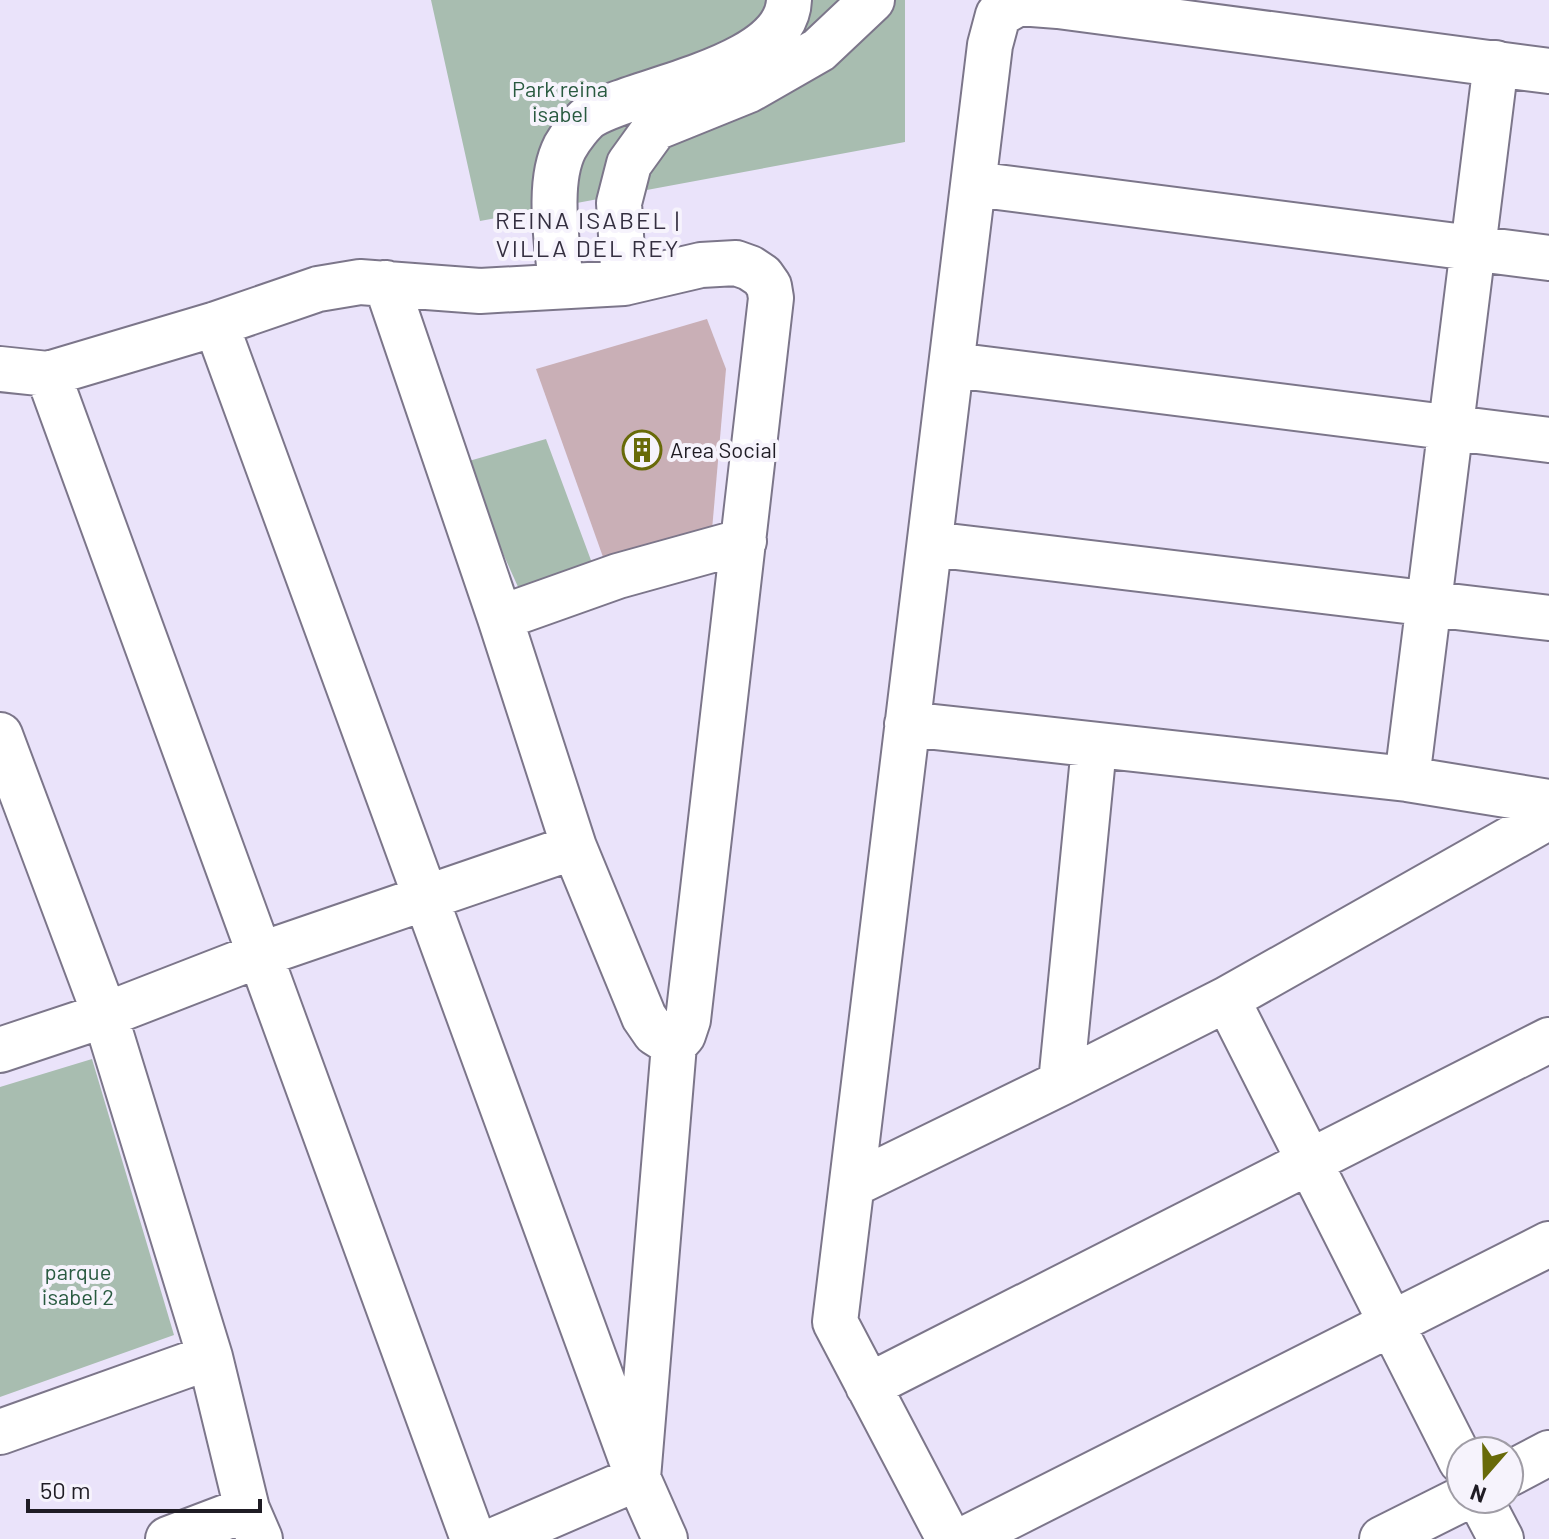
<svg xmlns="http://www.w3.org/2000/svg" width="1549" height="1539" font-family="Barlow,sans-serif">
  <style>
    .green { fill: #a8bdb0 }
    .building { fill: #c9afb6 }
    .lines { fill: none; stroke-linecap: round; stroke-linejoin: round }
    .minor-casing { stroke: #7c768a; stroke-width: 48 }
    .minor { stroke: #fff; stroke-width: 44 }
    .labels { text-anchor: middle; stroke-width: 8; stroke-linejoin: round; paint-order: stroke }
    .park-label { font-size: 22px; fill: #295a40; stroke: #f6f3fc }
    .poi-label { font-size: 22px; fill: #1f1c24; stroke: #f6f3fc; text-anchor: start }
    .neighbourhood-label { font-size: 24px; letter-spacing: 2px; fill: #342f40; stroke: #f6f3fc }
  </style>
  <rect width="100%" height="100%" fill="#eae3fa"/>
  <path class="green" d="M431,0H905V142L480,221Z
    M546,439L592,563L519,589L462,463Z
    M92,1059L174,1335L0,1397V1087Z"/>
  <path class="building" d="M707,319L726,369L712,530L608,571L536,369Z"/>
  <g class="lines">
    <defs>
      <path id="minor" d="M974,184L1549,258
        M386,283L500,618L574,847L644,1017L655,1033L674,1045
        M624,283L619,203L629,164L655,128L749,90L819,50L872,0
        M561,286C558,246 546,184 565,147C570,138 583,120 592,115C638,88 787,68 789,0
        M216,324L638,1478L665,1539
        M953,365L1549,440
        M0,369L48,374L216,324L318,289L360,282L480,291L624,283L701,265L736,263L750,268L762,276L769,286L771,298L688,1020L683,1035L674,1045L638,1478
        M48,374L473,1539
        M931,544L1549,618
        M500,618L618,576L744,541
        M907,724L1407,779L1549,802
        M0,735L105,1015L210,1357L247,1509L260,1539
        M1407,779L1496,63
        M1227,999L1461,1461
        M0,1050L105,1015L262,954L574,847
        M1061,1083L1094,747
        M852,1185L1061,1083L1227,999L1549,817
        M868,1386L1549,1040
        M0,1432L210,1357
        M1509,1474L1549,1453
        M1480,1499L1501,1539
        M168,1539L247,1509
        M497,1539L638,1478
        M949,1539L835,1322L990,45L998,15L1019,3L1058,6L1549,71
        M965,1539L1549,1244
        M1382,1539L1462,1499"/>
    </defs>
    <use href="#minor" class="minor-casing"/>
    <use href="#minor" class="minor"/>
  </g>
  <defs>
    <symbol id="building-ring" viewBox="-11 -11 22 22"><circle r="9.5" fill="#f6f3fc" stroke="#686a09" stroke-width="1.5"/><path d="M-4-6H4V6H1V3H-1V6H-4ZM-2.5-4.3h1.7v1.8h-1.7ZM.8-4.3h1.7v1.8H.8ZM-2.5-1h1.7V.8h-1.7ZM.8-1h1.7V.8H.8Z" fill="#686a09"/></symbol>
  </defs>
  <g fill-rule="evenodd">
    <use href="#building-ring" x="620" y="428" width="44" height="44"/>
  </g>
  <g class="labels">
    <g class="park-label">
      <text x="560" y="97">Park reina<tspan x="560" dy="25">isabel</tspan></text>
      <text x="78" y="1280">parque<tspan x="78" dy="25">isabel 2</tspan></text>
    </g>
    <g class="poi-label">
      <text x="670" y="458">Area Social</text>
    </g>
    <g class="neighbourhood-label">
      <text x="588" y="229">REINA ISABEL |<tspan x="588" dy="28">VILLA DEL REY</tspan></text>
    </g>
  </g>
  <g transform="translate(1485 1475) rotate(200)"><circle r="38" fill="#f6f3fc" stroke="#a09da6" stroke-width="2"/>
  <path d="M0-6L14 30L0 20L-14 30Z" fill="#686a09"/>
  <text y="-12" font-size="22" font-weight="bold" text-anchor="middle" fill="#1f1c24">N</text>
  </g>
  <path d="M28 1499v12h232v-12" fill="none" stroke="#1f1c24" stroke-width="4"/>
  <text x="40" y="1499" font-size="24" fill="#1f1c24" stroke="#f6f3fc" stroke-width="6" paint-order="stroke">50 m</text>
</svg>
